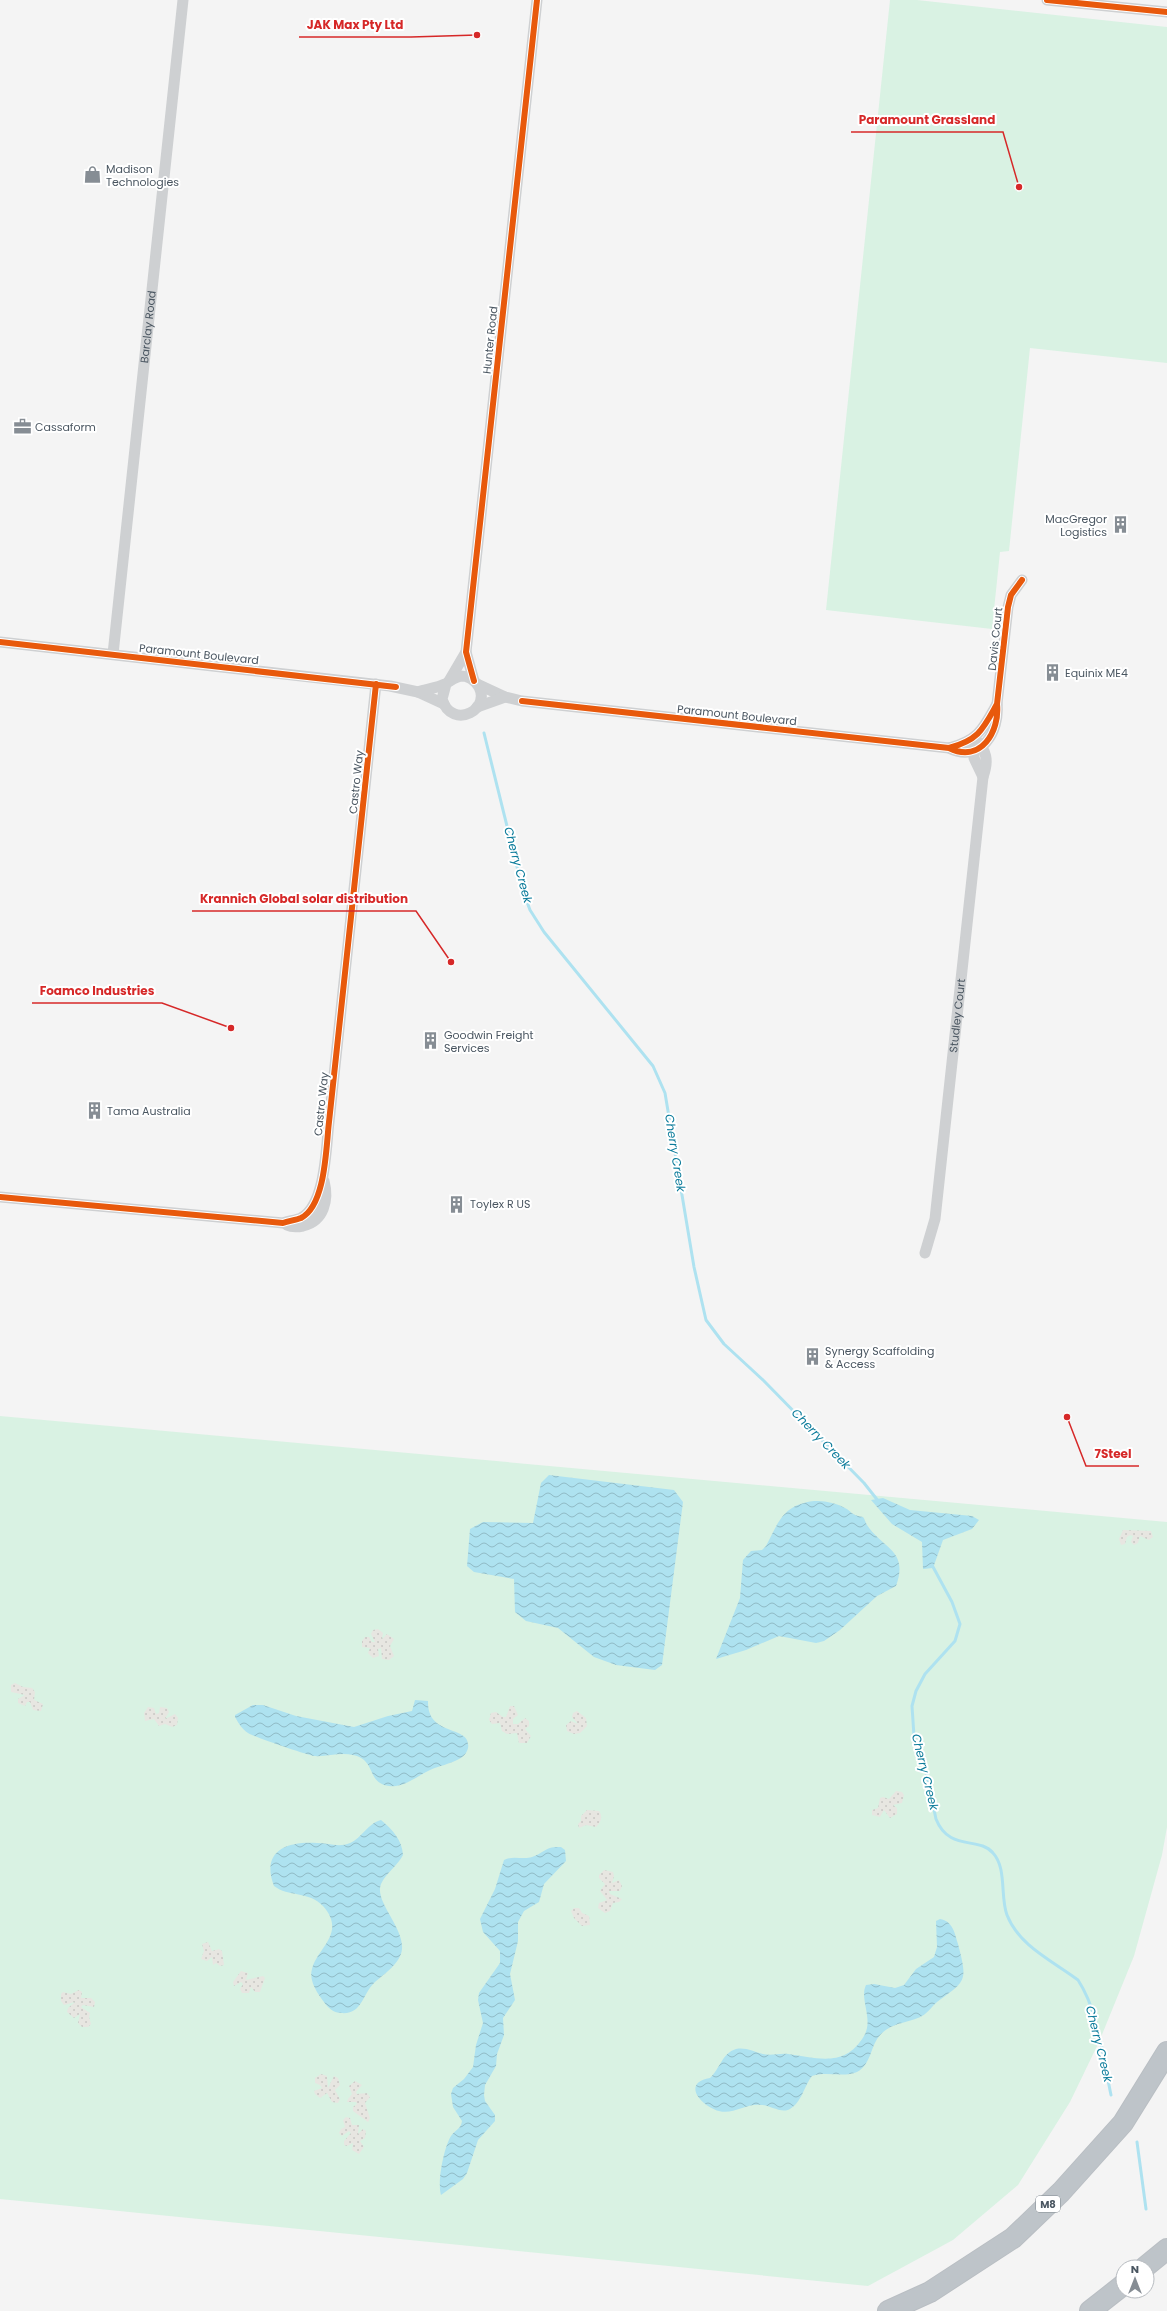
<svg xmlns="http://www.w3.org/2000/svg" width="1167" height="2311" font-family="Poppins,sans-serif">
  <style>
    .green { fill: #d9f2e3 }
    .sand { fill: url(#sand-dots) }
    .water { fill: url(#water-waves) }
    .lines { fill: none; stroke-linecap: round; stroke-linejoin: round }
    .stream { stroke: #aee2f0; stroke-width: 3 }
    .motorway-casing { stroke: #b9bec3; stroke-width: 22 }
    .minor { stroke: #ced0d2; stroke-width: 11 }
    .motorway { stroke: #bec4c9; stroke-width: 20 }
    .cycleway-casing { stroke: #fff; stroke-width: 8 }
    .cycleway { stroke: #e8590c; stroke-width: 6 }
    .labels { text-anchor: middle; stroke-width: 4; stroke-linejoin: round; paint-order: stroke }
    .shield { fill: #fff; stroke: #808990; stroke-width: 1 }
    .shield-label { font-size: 10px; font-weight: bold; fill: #4a5661 }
    .poi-label { font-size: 11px; fill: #4a5661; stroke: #fff; text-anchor: start }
    .street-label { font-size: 11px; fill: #4a5661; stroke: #fff }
    .water-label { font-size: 12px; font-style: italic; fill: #0c7c9b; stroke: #fff }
    .leader { fill: none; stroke: #d62828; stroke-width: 1.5 }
    .callout-dot { fill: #d62828; stroke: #fff; stroke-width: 1.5 }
    .callout-label { font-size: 12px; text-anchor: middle; font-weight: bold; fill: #d62828; stroke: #fff; stroke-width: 4; stroke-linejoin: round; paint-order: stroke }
  </style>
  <defs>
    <pattern id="sand-dots" width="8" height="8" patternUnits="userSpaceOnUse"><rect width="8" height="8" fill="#e7e6e1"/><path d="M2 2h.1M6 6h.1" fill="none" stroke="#c8c7c4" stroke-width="1.8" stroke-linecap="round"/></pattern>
    <pattern id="water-waves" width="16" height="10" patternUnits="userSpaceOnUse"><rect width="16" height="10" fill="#aee2f0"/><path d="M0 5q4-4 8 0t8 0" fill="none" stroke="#90bac6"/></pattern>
  </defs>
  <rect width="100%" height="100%" fill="#f4f4f4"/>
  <path class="green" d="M890,0H917L1167,27V363L1030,348L1009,551L1000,552L992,629L826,610Z
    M0,1416L1167,1522V1827L1162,1855L1134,1956L1099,2042L1070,2102L1018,2185L953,2240L868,2286L0,2199Z"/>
  <path class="sand" d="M1123,1530L1151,1531L1153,1537L1149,1540L1140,1536L1138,1543L1134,1545L1131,1542L1133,1536L1130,1535L1127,1537L1125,1544L1121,1545L1119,1539Z
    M378,1629L383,1633L382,1639L387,1634L394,1639L390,1646L394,1656L389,1660L382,1659L381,1648L378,1649L379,1656L373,1658L368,1653L370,1648L362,1647V1641L365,1637H369L372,1642H375L371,1634L373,1630Z
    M15,1683L23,1687L32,1688L35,1692L34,1700L43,1704L41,1711L33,1710L30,1702H27L25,1706L18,1703V1699L25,1695L11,1692V1685Z
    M510,1706H514L518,1715L513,1719V1724H518L525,1718L529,1721V1726L525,1729L531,1736L527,1743H519L517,1733L507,1734L502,1731L500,1723L492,1724L489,1720L491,1713L496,1712L503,1717H506Z
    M148,1707L154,1708L156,1714L159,1713L160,1707L167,1708L169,1712L165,1719L175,1714L178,1718L177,1725L172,1727L165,1724L159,1726L154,1719L145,1721L144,1713Z
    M577,1711L586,1718L587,1726L580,1733L574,1734L567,1731L566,1725L571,1721L578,1724L572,1717L573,1713Z
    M896,1791L902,1792L904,1795L902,1803L893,1805L897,1808V1814L890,1818L884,1810L880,1817L872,1815V1810L878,1808L880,1798L883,1797L889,1799Z
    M587,1810L599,1811C603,1816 601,1823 596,1827L586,1825L579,1828L578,1824L581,1821V1816Z
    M604,1870L613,1872L614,1876L612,1883L619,1880L622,1886L620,1891H609L610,1894L622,1899L619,1902L613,1903L610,1911L605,1913L598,1908L599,1903L607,1900L600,1891L605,1884L599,1878V1875Z
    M574,1908H579L582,1913L589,1916L590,1925L582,1926L574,1918L571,1911Z
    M208,1942L212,1951L219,1949L222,1951L224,1965L220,1966L216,1963L213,1965L212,1957L207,1961L201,1959L204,1951L202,1944Z
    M241,1971L248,1973L246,1980L263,1976L265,1978L260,1992H255L251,1987L249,1993H242L240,1989L243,1984L241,1982L234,1986L233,1982Z
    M79,1990L82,1992L81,1998H91L95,2002L94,2007L83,2005L81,2007L90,2013L89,2017L91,2024L88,2027H82L78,2023L80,2014L74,2018L67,2012L68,2008L75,2002L64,2005L61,2001V1994L63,1992L71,1994Z
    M321,2074L327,2076L328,2088L334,2076L338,2078L340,2085L335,2090L340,2099L338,2103L332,2102L327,2093L320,2098L315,2094L314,2091L322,2088L320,2085L315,2083V2078Z
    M355,2081L362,2085L356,2092L357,2094L367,2093L370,2097L365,2103L370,2118L368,2122L353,2111V2107L357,2104L356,2102H347L348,2099L352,2094L349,2086Z
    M346,2117L350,2118L352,2125H359L358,2134L363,2129L366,2131L365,2138L360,2141L364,2147L359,2154L352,2150L353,2143L347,2146L344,2145V2141L351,2133L349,2131L342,2136L339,2133L341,2129L345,2127L343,2120Z"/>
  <path class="water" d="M549,1475L674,1490L683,1502L662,1665L655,1670L616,1665L594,1657L558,1628L526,1621L515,1612L514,1579L474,1572L467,1566L470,1529L483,1522L533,1523L541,1483Z
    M883,1498L910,1510L972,1516L979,1520L972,1529L943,1540L933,1568L923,1569L922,1542L892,1524L871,1500Z
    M814,1501C824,1501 833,1502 843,1507C854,1512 848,1514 863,1517C865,1519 865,1522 867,1525C883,1549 909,1550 896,1586L877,1596L840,1630L824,1641L816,1643L779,1636L746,1650L716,1659L740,1598L743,1560L751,1551L762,1550L766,1546C779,1521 783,1505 814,1501Z
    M415,1700L428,1701C427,1738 472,1724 468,1748C467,1753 463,1757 459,1759C450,1764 439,1766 430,1770C417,1776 404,1788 389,1786C366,1783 377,1760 353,1755C340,1752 327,1757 314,1756C307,1755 254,1737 248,1733C242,1729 239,1724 235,1717V1715L253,1705H263L296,1716L354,1727L388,1716L412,1711Z
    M381,1820C393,1830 402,1840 403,1855C398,1865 386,1873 381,1884C374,1901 404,1927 402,1949C401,1963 384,1974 374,1983C362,1995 362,2015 341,2013C336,2013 331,2010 328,2007C320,1997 308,1982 312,1969C317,1948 347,1933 323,1906C309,1891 288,1897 274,1886C261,1852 285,1841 317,1843C328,1843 339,1848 350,1843C362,1838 368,1823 381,1820Z
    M561,1847L565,1850L566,1861L544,1884L539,1902L524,1911L518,1922V1941L510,1974L515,2000L503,2018L504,2035L497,2054L496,2066L485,2085L484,2095L485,2101L495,2115V2121L478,2140L467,2173L463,2179L441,2195C437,2182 444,2147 451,2136C455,2130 461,2129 462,2121L453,2107L451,2094L453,2088L464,2079L473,2067L476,2045L483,2023L478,2000L479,1993L500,1963V1951L483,1932L480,1919L495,1889L504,1860C513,1855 523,1860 532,1857C544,1853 545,1846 561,1847Z
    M940,1919C953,1921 955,1934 958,1944C968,1982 966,1981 937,2002C932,2006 928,2013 922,2016C907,2024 895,2021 881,2034C870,2045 872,2064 857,2072C844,2078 826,2071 812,2076C804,2086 802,2102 790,2109C781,2114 770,2105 761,2105C747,2103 733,2115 719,2111C701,2106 681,2083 710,2078C720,2069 722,2053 736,2049C746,2047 754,2052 763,2054C771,2056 780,2053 788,2054C818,2058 845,2068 864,2036C874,2019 859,1999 866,1985L874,1984L895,1988L904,1985L916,1969L934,1957L937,1947L936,1921Z"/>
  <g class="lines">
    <path class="stream" d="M484,733L523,891L530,910L544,932L653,1066L665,1093L694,1267L706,1320L724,1344L764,1381L864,1483L879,1502
      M932,1565L952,1602L960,1624L955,1641L925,1674L916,1691L912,1706L914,1736L924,1762L936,1819C949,1852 979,1836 993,1853C1007,1868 1000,1897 1007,1915C1019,1946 1053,1961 1078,1980C1099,2012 1103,2058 1111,2095
      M1137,2142L1146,2209"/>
    <defs>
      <path id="motorway" d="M1145,2267L1167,2249
        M888,2311L930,2292L1013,2238L1061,2192L1123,2123L1167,2052
        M1090,2311L1123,2285"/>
    </defs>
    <use href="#motorway" class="motorway-casing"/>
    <g class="minor">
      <path d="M1047,0L1167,12"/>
      <path d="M0,642L390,686L418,692L444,704"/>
      <path id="s1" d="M113,654L183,0"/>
      <path d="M449,681L466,652"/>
      <path d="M474,681L466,652L537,0"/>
      <path d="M477,684L505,697L522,701L949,748C981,764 1000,731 997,704L1008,607L1011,595L1022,580"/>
      <path d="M418,692C426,689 437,688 445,684C450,682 454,677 461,676C467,676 473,679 477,684C495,708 452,732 442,699L446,684"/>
      <path d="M477,707L505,697"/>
      <path d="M974,745V758L983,777"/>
      <path d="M949,748C979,740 983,729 997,704"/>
      <path d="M0,1197L283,1223C289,1221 296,1220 301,1218C326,1205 326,1146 329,1122L376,684"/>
      <path d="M287,1225C291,1227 298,1227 303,1226C324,1221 329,1200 324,1181"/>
      <path id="s2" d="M925,1253L935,1219L983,777C989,760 987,751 974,738"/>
    </g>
    <use href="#motorway" class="motorway"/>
    <defs>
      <path id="cycleway" d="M1047,0L1167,12
        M0,642L396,687
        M474,681L466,652L537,0
        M522,701L949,748C981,764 1000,731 997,704L1008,607L1011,595L1022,580
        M949,748C979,740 983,729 997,704
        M0,1197L283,1223C289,1221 296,1220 301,1218C326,1205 326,1146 329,1122L376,684"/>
    </defs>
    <use href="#cycleway" class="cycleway-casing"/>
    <use href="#cycleway" class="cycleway"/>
  </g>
  <defs>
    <symbol id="shop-bare" viewBox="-9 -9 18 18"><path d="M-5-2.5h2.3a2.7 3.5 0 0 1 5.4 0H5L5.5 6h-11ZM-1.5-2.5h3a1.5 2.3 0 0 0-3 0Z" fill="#868d94" stroke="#fff" stroke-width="2.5" paint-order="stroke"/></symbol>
    <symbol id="office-bare" viewBox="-9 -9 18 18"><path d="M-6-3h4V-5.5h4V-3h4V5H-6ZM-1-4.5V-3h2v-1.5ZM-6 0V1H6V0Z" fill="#868d94" stroke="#fff" stroke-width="2.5" paint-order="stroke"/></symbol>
    <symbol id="building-bare" viewBox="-9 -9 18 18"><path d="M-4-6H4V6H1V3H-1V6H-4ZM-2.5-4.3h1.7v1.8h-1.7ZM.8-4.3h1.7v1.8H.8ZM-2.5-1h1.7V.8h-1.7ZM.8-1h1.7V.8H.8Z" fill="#868d94" stroke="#fff" stroke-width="2.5" paint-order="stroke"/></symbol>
  </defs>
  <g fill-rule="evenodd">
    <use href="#shop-bare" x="80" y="162" width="25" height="25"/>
    <use href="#office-bare" x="10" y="414" width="25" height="25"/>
    <use href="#building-bare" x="1108" y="512" width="25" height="25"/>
    <use href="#building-bare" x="1040" y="660" width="25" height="25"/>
    <use href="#building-bare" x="418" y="1028" width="25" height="25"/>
    <use href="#building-bare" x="82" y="1098" width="25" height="25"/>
    <use href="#building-bare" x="444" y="1192" width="25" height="25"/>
    <use href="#building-bare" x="800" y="1344" width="25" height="25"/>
  </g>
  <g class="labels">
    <rect class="shield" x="1036" y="2196" width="24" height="16" rx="3"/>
    <g class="shield-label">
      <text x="1048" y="2208">M8</text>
    </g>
    <g class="poi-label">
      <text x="106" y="173">Madison<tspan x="106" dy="13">Technologies</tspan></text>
      <text x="35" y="431">Cassaform</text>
      <text x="1107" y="523" text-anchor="end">MacGregor<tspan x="1107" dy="13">Logistics</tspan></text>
      <text x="1065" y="677">Equinix ME4</text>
      <text x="444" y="1039">Goodwin Freight<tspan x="444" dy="13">Services</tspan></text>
      <text x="107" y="1115">Tama Australia</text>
      <text x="470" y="1208">Toylex R US</text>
      <text x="825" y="1355">Synergy Scaffolding<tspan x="825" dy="13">&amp; Access</tspan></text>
    </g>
    <g class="street-label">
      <text dy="4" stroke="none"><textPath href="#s1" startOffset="329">Barclay Road</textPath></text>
      <text transform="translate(490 340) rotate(-84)" y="4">Hunter Road</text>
      <text transform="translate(995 639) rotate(-84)" y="4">Davis Court</text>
      <text transform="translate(199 654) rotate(6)" y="4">Paramount Boulevard</text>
      <text transform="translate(737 715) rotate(6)" y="4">Paramount Boulevard</text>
      <text transform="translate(356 782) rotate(-84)" y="4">Castro Way</text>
      <text dy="4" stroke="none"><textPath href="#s2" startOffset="240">Studley Court</textPath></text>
      <text transform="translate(321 1104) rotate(-84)" y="4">Castro Way</text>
    </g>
    <g class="water-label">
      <text transform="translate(518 865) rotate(75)" y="4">Cherry Creek</text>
      <text transform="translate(675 1153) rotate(81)" y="4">Cherry Creek</text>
      <text transform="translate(821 1439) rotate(46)" y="4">Cherry Creek</text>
      <text transform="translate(925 1772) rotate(76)" y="4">Cherry Creek</text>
      <text transform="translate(1099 2044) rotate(76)" y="4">Cherry Creek</text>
    </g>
  </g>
  <path class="leader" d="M477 35L411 37H299M1019 187L1003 132H851M451 962L416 911H192M231 1028L162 1003H32M1067 1417L1086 1466H1139"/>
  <g class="callout-dot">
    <circle cx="477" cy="35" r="4"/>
    <circle cx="1019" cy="187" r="4"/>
    <circle cx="451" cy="962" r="4"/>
    <circle cx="231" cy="1028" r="4"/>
    <circle cx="1067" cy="1417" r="4"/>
  </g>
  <g class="callout-label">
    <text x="355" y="29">JAK Max Pty Ltd</text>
    <text x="927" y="124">Paramount Grassland</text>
    <text x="304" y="903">Krannich Global solar distribution</text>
    <text x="97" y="995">Foamco Industries</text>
    <text x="1113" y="1458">7Steel</text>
  </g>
  <g transform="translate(1135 2279)"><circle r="19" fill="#ffffff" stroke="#b7bbc0"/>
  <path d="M0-3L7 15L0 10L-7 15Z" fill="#868d94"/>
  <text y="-6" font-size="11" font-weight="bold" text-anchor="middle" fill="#4a5661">N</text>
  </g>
</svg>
